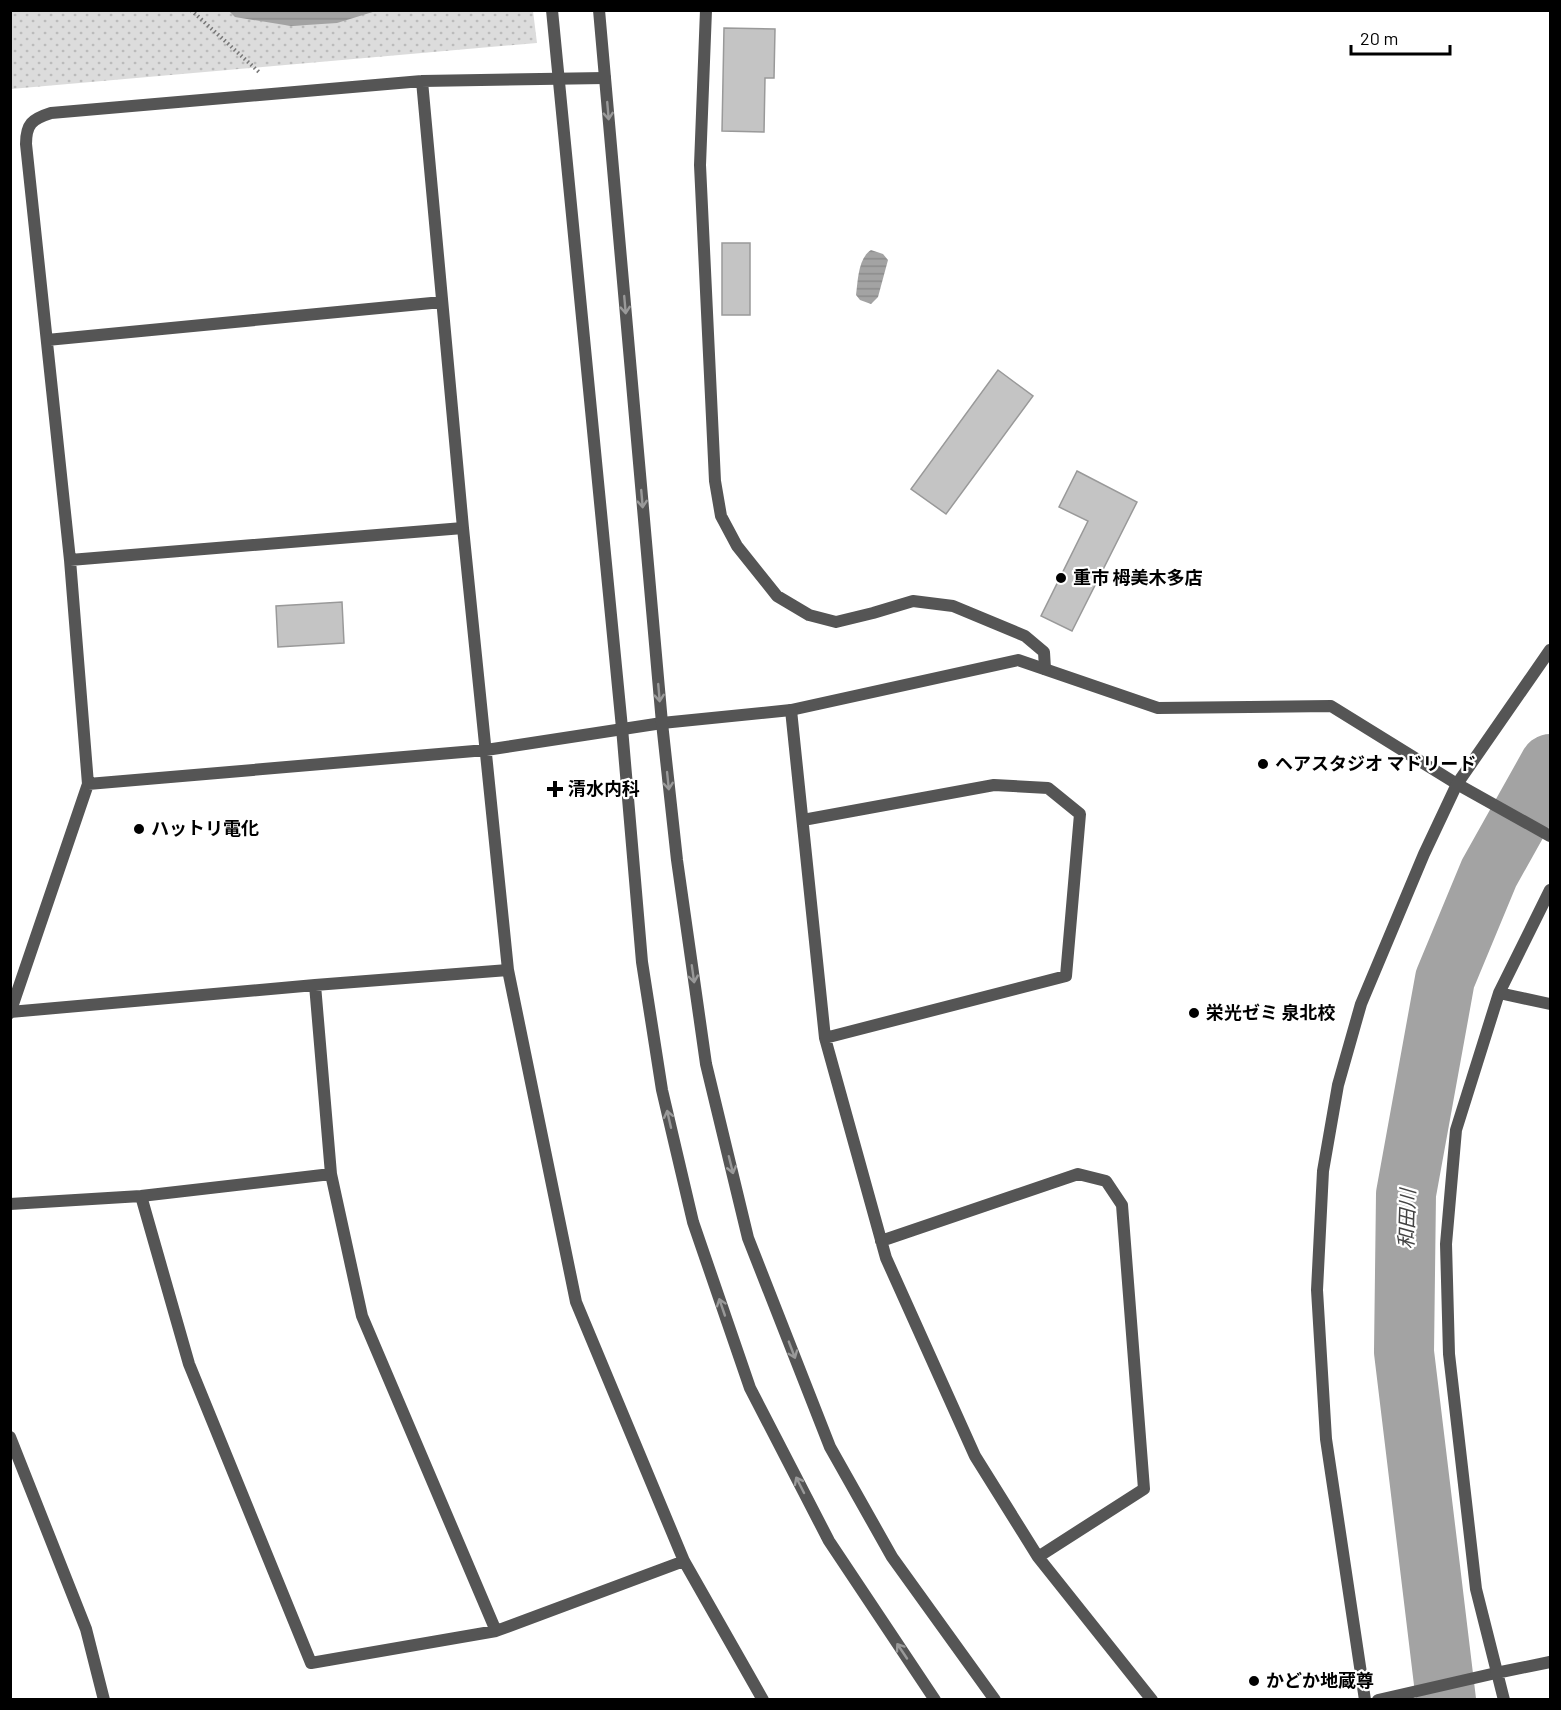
<svg xmlns="http://www.w3.org/2000/svg" width="1561" height="1710" font-family="Barlow,'Noto Sans JP',sans-serif">
  <style>
    .park { fill: url(#park-dots) }
    .water { fill: url(#water-rules) }
    .lines { fill: none; stroke-linecap: round; stroke-linejoin: round }
    .river { stroke: #a3a3a3; stroke-width: 60 }
    .building { fill: #c4c4c4; stroke: #999; stroke-width: 1.5 }
    .path { stroke: #777; stroke-width: 4; stroke-dasharray: 1.5 3; stroke-linecap: butt }
    .service { stroke: #555; stroke-width: 12 }
    .minor { stroke: #555; stroke-width: 12 }
    .tertiary { stroke: #555; stroke-width: 12 }
    .oneway { stroke: #999 }
    .poi-dot { fill: #000; stroke: #fff; stroke-width: 2 }
    .labels { text-anchor: middle; stroke-width: 4.5; stroke-linejoin: round; paint-order: stroke }
    .poi-label { font-size: 18px; font-weight: bold; fill: #000; stroke: #fff; text-anchor: start }
    .water-label { font-size: 20px; font-style: italic; fill: #444; stroke: #fff }
  </style>
  <defs>
    <pattern id="park-dots" width="8" height="8" patternUnits="userSpaceOnUse" patternTransform="scale(1.5)"><rect width="8" height="8" fill="#dcdcdc"/><path d="M2 2h.1M6 6h.1" fill="none" stroke="#bbb" stroke-width="1.8" stroke-linecap="round"/></pattern>
    <pattern id="water-rules" width="6" height="5" patternUnits="userSpaceOnUse" patternTransform="scale(1.5)"><rect width="6" height="5" fill="#a3a3a3"/><path d="M0 2.5h6" fill="none" stroke="#8b8b8b"/></pattern>
  </defs>
  <rect width="100%" height="100%" fill="#fff"/>
  <path class="park" d="M11,11H533L537,43L11,89Z"/>
  <path class="water" d="M229,11H376L337,23L291,26L235,17Z
    M871,250L883,254L888,260L878,297L871,304L860,300L856,295C858,281 858,258 871,250Z"/>
  <g class="lines">
    <path class="river" d="M1446,1700L1404,1352L1406,1194L1445,979L1489,873L1550,764"/>
  </g>
  <path class="building" d="M724,28L775,29L774,78H765L764,132L722,131Z
    M722,243H750V315H722Z
    M998,370L1033,396L946,514L911,489Z
    M1077,471L1137,502L1072,631L1041,616L1088,521L1059,507Z
    M342,602L344,643L278,647L276,606Z"/>
  <g class="lines">
    <path class="path" d="M191,10L259,72"/>
    <path class="service" d="M662,723L791,710L1018,660L1158,708L1331,706L1457,784L1550,836
      M1378,1700L1496,1673"/>
    <path class="minor" d="M706,10L700,165L715,481L721,516L737,546L777,596L809,615L836,622L873,613L913,601L953,606L1025,636L1044,652L1045,669
      M422,81L463,528L508,970L576,1302L684,1561L763,1700
      M47,340L442,302
      M70,560L463,528
      M791,710L825,1038L886,1258L975,1456L1038,1557L1152,1700
      M88,784L486,750L662,723
      M803,820L994,785L1048,788L1080,814L1066,976L825,1038
      M315,985L331,1174L362,1316L496,1631
      M1499,993L1550,1004
      M10,1012L315,985L508,970
      M10,1013L88,784L70,560L26,144C26,124 32,119 51,113L422,81L605,78
      M141,1196L189,1364L311,1663L496,1631L684,1561
      M10,1204L141,1196L331,1174
      M881,1241L1078,1174L1106,1181L1122,1205L1144,1489L1038,1557
      M10,1437L86,1629L104,1700
      M1496,1673L1550,1662
      M1365,1700L1326,1439L1317,1290L1323,1171L1338,1085L1361,1004L1424,854L1457,784L1550,650
      M1504,1700L1476,1589L1449,1354L1446,1244L1456,1130L1499,993L1550,890"/>
    <path class="tertiary" d="M552,10L622,728L642,962L662,1090L693,1222L750,1388L829,1541L935,1700
      M599,10L662,723L677,860L706,1064L748,1238L830,1447L892,1557L995,1700"/>
  </g>
  <defs><path id="oneway-shaft" d="M-6 0H5M1.5-3L5.5 0L1.5 3" fill="none" stroke-width="1.6" stroke-linecap="round" stroke-linejoin="round" transform="scale(1.5)"/></defs>
  <g class="oneway">
    <use href="#oneway-shaft" transform="translate(608 111) rotate(85)"/>
    <use href="#oneway-shaft" transform="translate(625 305) rotate(85)"/>
    <use href="#oneway-shaft" transform="translate(642 499) rotate(85)"/>
    <use href="#oneway-shaft" transform="translate(659 693) rotate(85)"/>
    <use href="#oneway-shaft" transform="translate(668 781) rotate(84)"/>
    <use href="#oneway-shaft" transform="translate(693 974) rotate(82)"/>
    <use href="#oneway-shaft" transform="translate(669 1119) rotate(-103)"/>
    <use href="#oneway-shaft" transform="translate(731 1165) rotate(76)"/>
    <use href="#oneway-shaft" transform="translate(722 1307) rotate(-109)"/>
    <use href="#oneway-shaft" transform="translate(792 1350) rotate(69)"/>
    <use href="#oneway-shaft" transform="translate(800 1485) rotate(-117)"/>
    <use href="#oneway-shaft" transform="translate(902 1651) rotate(-124)"/>
  </g>
  <g class="poi-dot">
    <circle cx="1061" cy="578" r="6"/>
    <circle cx="1263" cy="764" r="6"/>
    <path d="M552 780h6v6h6v6h-6v6h-6v-6h-6v-6h6z"/>
    <circle cx="139" cy="829" r="6"/>
    <circle cx="1194" cy="1013" r="6"/>
    <circle cx="1254" cy="1681" r="6"/>
  </g>
  <g class="labels">
    <g class="poi-label">
      <text x="1073" y="584">重市 栂美木多店</text>
      <text x="1275" y="770">ヘアスタジオ マドリード</text>
      <text x="568" y="795">清水内科</text>
      <text x="151" y="835">ハットリ電化</text>
      <text x="1206" y="1019">栄光ゼミ 泉北校</text>
      <text x="1266" y="1687">かどか地蔵尊</text>
    </g>
    <g class="water-label">
      <text transform="translate(1407 1219) rotate(-88)" y="7">和田川</text>
    </g>
  </g>
  <rect width="1561" height="1710" fill="none" stroke="#000000" stroke-width="24"/>
  <path d="M1351 45v9h99v-9" fill="none" stroke="#000000" stroke-width="3"/>
  <text x="1360" y="45" font-size="18" fill="#000000" stroke="#ffffff" stroke-width="4.5" paint-order="stroke">20 m</text>
</svg>
